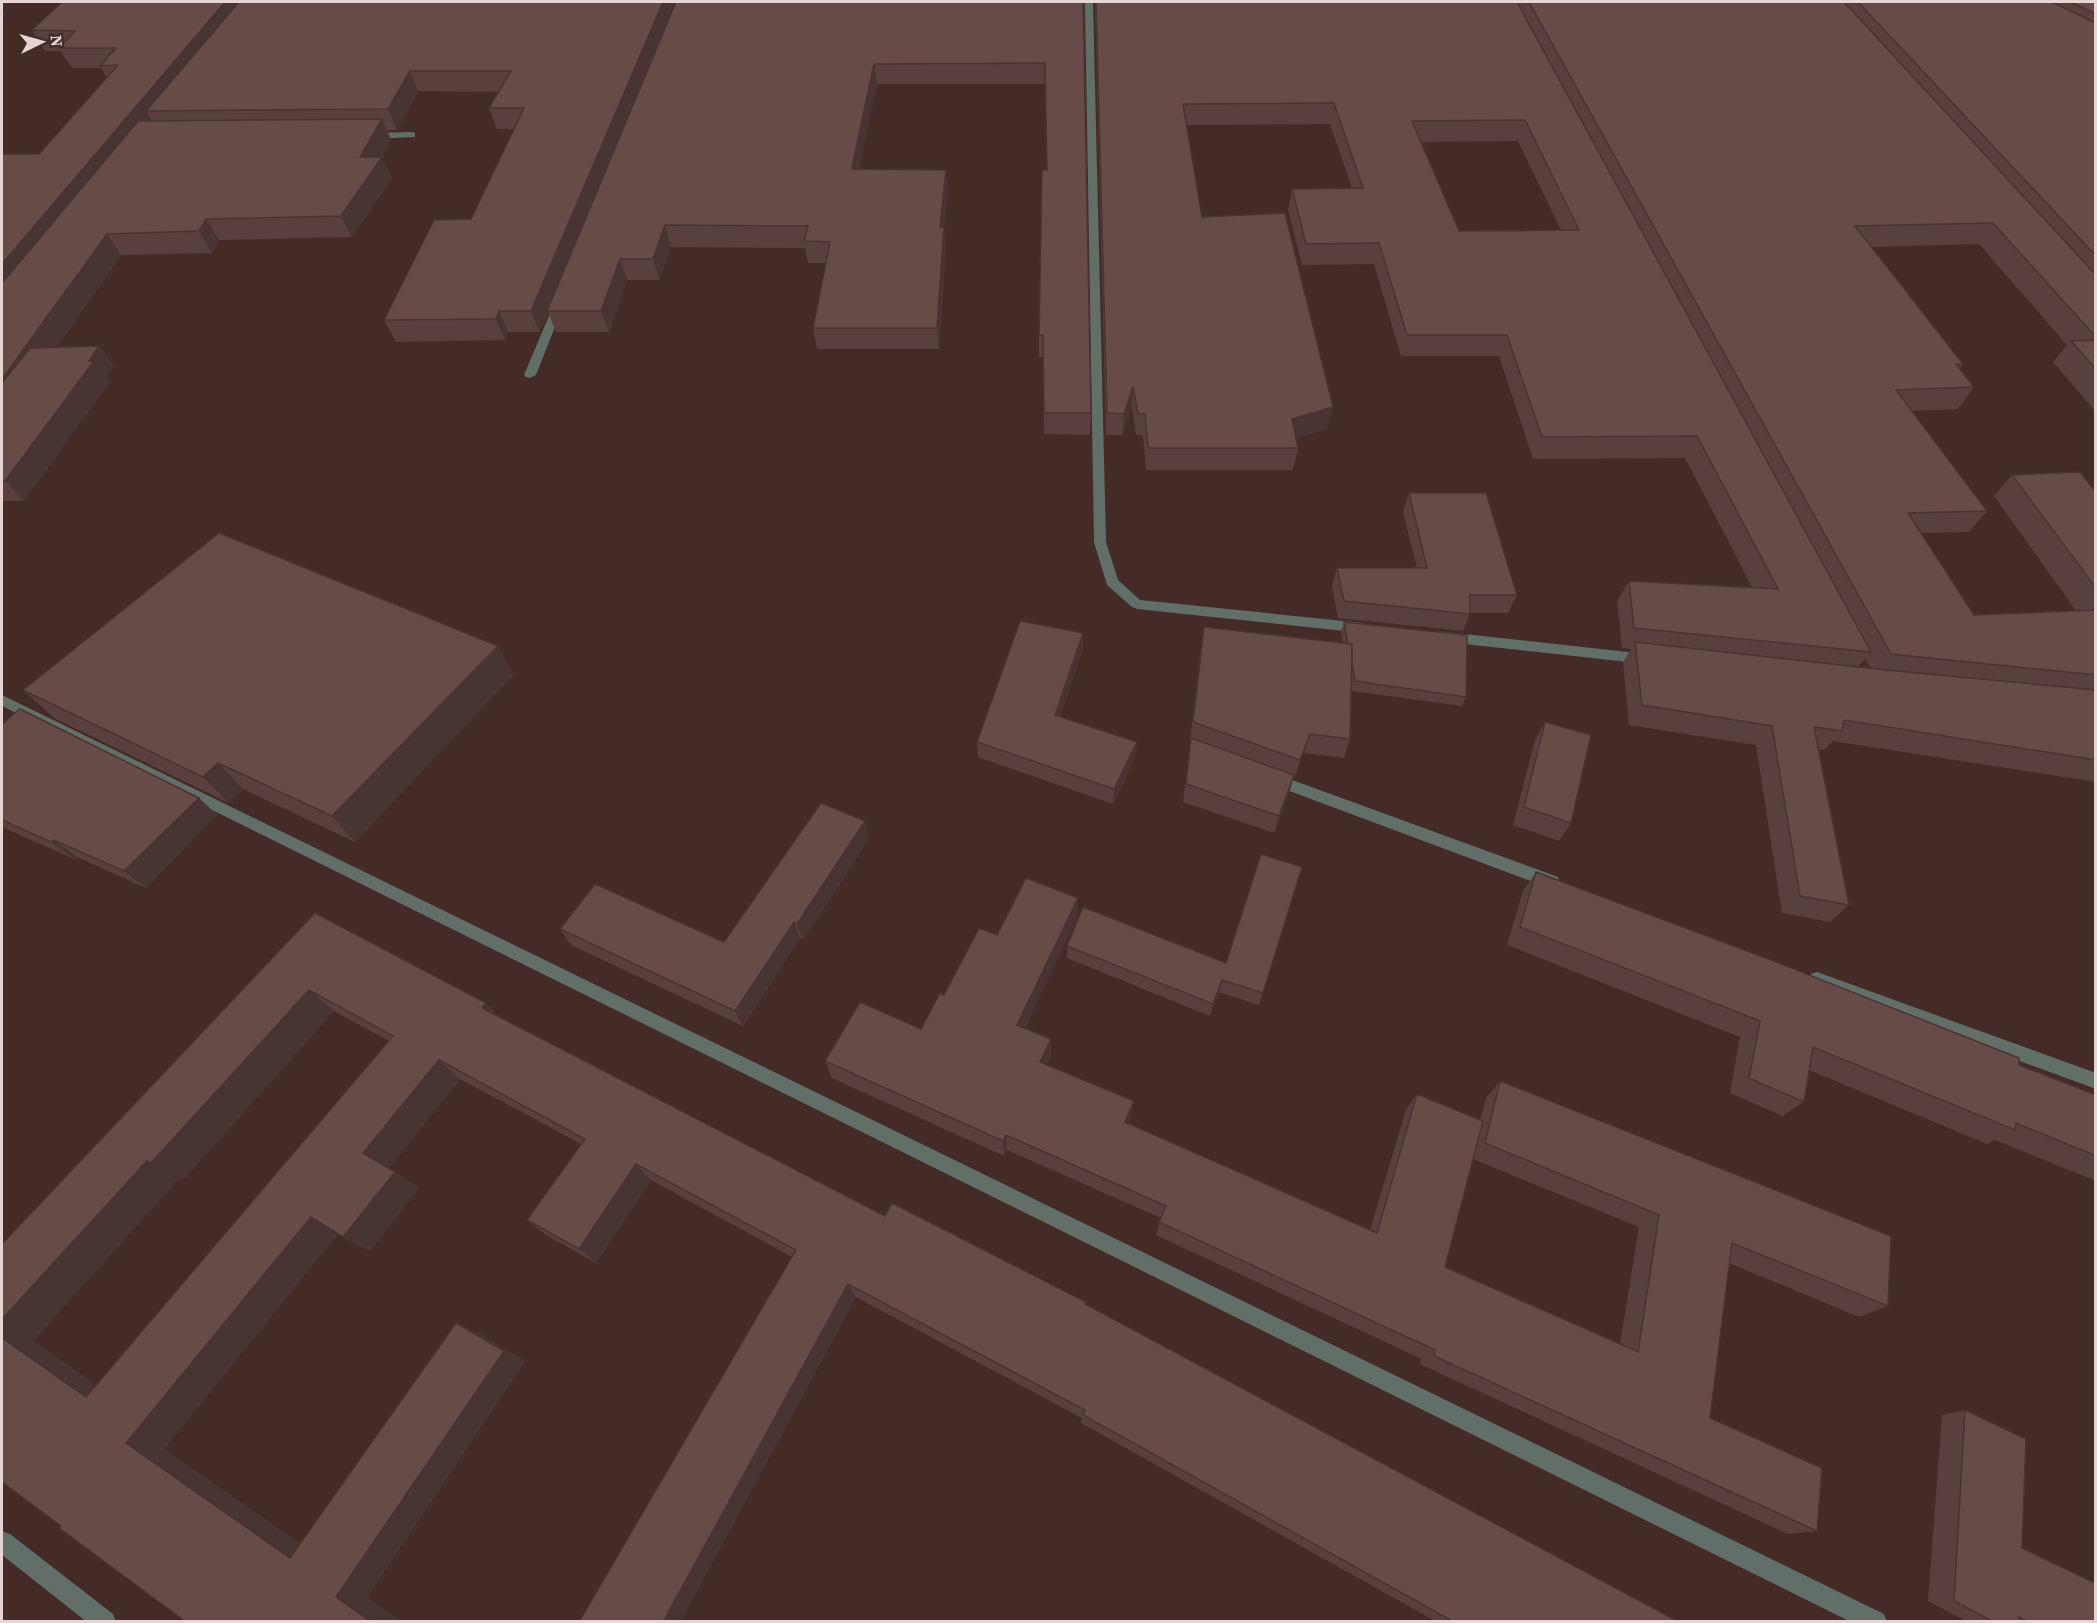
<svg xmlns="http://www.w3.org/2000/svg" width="2097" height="1623" font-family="'Source Serif 4',serif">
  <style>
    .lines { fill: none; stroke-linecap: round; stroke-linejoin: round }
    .minor { fill: #626e68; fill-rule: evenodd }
    .wall { fill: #59403e; fill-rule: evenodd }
    .shaded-wall { fill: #483432 }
    .building { fill: #674b48; stroke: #483432; stroke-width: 1.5; fill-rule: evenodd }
  </style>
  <rect width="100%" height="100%" fill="#452b28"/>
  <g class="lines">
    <path class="minor" d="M1085,2H1093L1106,542L1118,580L1140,600L1363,623L1370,628L1368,632L1363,633L1137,609L1132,607L1107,585L1094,542Z
      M412,132L415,133V137L371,139L366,136L371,133Z
      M559,301L564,304L536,375L530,378L526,377L524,375L554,304Z
      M1446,632L1646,654L1653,659L1646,664L1446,642L1439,637Z
      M2,695L1884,1614L1887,1622H1851L2,706Z
      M1273,773L1558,877L1560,882L1558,887L1552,889L1268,783L1266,779L1268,775Z
      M1817,972L2096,1073V1089L1811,984L1809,979L1811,974Z
      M2,1531L10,1534L113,1614L116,1622H87L2,1555Z"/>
  </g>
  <path class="wall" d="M676,2H1085H1084L1091,413L1090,435L1044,434L1043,357H1039V335L1047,170L1045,84H877L859,169L948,191L944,227L946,248L939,349H817L813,328L826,263H808L805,248L671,247L659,280H627L609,332H556L548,312L539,332H508L505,340L396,342L384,320L471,219L514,129H497L489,108L499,92L418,91L397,130H387L391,140L382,157L392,178L352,237L219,240L212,253L121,255L57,347L99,346L114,366L107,377L110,381L24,501H2V154H39L107,78L101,68H72L60,51H45L32,30Z
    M1095,2H2096V412L2053,362L2067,345L1979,244L1871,247L1963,364L1960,369L1974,387L1958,409L1912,411L1987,511L1969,532L1921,533L1974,615L2076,611L1994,496L2012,475L2096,492V782L1833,741L1824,750L1819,749L1849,905L1830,922L1782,913L1756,745L1629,725L1623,662L1631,649L1622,648L1617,601L1629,581L1752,587L1685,458L1533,459L1499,356H1401L1374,264L1302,265L1288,210L1292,189L1352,188L1330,124L1187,125L1202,217L1328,429L1296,438L1298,448L1293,470H1146L1143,435H1136L1132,408L1122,435H1106ZM1518,141L1561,230L1459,231L1421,142ZM1865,659L1871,669L1858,667Z
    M1409,493L1517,595L1508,613H1470L1463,631L1338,618L1332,586L1337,568H1417L1403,512Z
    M1344,622L1466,697L1462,706L1352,691L1351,688L1350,739L1344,758L1304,753L1294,778H1293L1289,793L1274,833L1183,802L1191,741L1190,740L1201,647L1204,627L1343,643L1341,632Z
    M1083,633V649L1060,717L1135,758L1113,804L978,757L977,742Z
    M514,674L355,842L243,789L229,803L54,718L23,690Z
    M1545,722L1571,823L1559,841L1513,825L1535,740Z
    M2,724L199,798L217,815L146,888L77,857L74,859L2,827Z
    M869,839L803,940L800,938L743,1026L571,945L560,929L724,942Z
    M1536,872L2096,1095V1181L1995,1140L1987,1144L1809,1070L1804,1102L1782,1116L1730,1093L1740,1037L1507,945L1523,891Z
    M315,913L486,1003L499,1017L885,1216L1086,1305L1679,1622H1437L1081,1423L1082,1418L856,1297L680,1622H579L792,1257L651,1180L596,1263L546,1235L527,1220L581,1144L460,1079L389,1168L419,1188L370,1251L337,1234L164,1449L300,1544L456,1323L480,1334L525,1361L367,1597L61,1526L2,1244ZM334,1011L389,1041L96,1385L33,1341L180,1177L184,1179Z
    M1077,918L1024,1028L1051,1039V1057L1047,1064L1131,1117L1128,1123L1370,1230L1406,1110L1417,1094L1480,1120L1486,1098L1500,1081L1888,1306L1859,1317L1729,1263L1710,1418L1817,1531L1788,1534L1420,1364L1422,1359L1156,1235L1161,1218L1007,1150L1004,1156L832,1078L825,1061L921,1029L944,995L997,935ZM1473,1159L1639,1227L1620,1344L1445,1267Z
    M1067,946L1226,963L1263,993L1259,1005L1219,992L1210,1016L1067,958Z
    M1965,1410L2022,1548L2095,1622H1968L1928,1601L1942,1415Z"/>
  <path class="shaded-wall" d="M225,2H252L146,111L153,122L2,305V264Z
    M663,2H676L539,332L531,311Z
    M2,9L6,15L2,19Z
    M874,64L877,84L855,188L852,167Z
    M410,71L418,91L397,130L388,109Z
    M382,119L391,140L379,162L382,157L392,178L352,237L341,216L360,157Z
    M946,170L948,191L942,248L940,227Z
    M206,219L219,240L212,253L199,231Z
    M665,225L671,247L659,280L653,259Z
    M944,227L946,248L939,349L937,328Z
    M107,234L121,255L17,405L2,388V379Z
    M620,259L627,280L609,332L601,311Z
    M499,311L508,332L505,340L496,319Z
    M99,346L114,366L107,377L110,381L24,501L5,481Z
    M1133,387L1132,408L1122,435L1124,414Z
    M1333,407L1328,429L1288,440L1292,419Z
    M1083,633V649L1055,731V715Z
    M498,646L514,674L355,842L332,816Z
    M1310,734L1304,753L1294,778L1300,760Z
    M1137,742L1135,758L1113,804L1114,789Z
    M218,763L243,789L229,803L203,777Z
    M1294,775L1289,793L1274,833L1279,816Z
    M199,798L217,815L146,888L124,871Z
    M865,821L869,839L803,940L797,924Z
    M54,840L77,857L74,859L51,842Z
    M1078,898L1077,918L1018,1043L1017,1025Z
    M794,922L800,938L743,1026L735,1011Z
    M1222,980L1219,992L1210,1016L1213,1004Z
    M309,990L334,1011L184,1179L180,1177L33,1341L125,1405L86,1397L2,1338V1319L147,1161Z
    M486,1003L505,1023L482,1008Z
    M1051,1039V1057L1041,1078L1040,1062Z
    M439,1060L460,1079L388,1169L363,1153Z
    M1134,1101L1131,1117L1123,1137L1125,1122Z
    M1006,1135L1007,1150L1004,1156L1003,1141Z
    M636,1164L651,1180L596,1263L579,1249Z
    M395,1172L419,1188L370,1251L343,1237Z
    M311,1217L338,1232L164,1449L322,1560L290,1558L126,1443Z
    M848,1284L856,1297L680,1622H663Z
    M456,1323L480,1334L525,1361L367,1597L403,1622H371L336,1597Z"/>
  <path class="building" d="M62,2H225L2,264V154H39L118,65L100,66L116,48H59L75,31L32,30Z
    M239,2H663L531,311H499L496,319L384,320L434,220L471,219L524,108H489L511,71H410L388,109L146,111Z
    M676,2H1083L1091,413H1044L1043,335H1039L1042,170H1047L1045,63L874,64L852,167V169L946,170L940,227H944L937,328H813L830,242L804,241L808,226L665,225L653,259H620L601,311H547Z
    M1096,2H1517L1871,652L1634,628L1629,581L1778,589L1697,436L1542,437L1507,335H1407L1379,243L1306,244L1292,189L1363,188L1334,103L1183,104L1202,217L1285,213L1333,407L1292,419L1298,448H1148L1145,414H1138L1133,387L1124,414L1107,413ZM1525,120L1579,230L1459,231L1412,121Z
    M1529,2H1844L2096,275V337L1993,223L1855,226L1963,364H1956L1974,387L1896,390L1987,511L1908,513L1974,615L2096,610V675L1891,654Z
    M1858,2H2052L2096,23V256Z
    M2071,2H2096V14Z
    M382,119L360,157H382L341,216L206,219L199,231L107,234L2,379V283L138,121Z
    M2096,340V369L2071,341Z
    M99,346L89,361H94L5,481H2V383L30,348Z
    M2080,472L2096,492V588L2012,475Z
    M1409,493H1486L1517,595H1470V614L1344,601L1337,568H1427Z
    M219,533L498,646L332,816L218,763L203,777L23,690Z
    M1020,621L1083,633L1055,715L1137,742L1114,789L977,742Z
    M1344,622L1467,635L1466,697L1355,681L1352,664V644H1348Z
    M1204,627L1352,644L1350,739L1310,734L1300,760L1193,722Z
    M1635,642L1886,670L2096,690V760L1844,720L1842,731L1814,727L1849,905L1800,896L1772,726L1642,705Z
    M20,709L199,798L124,871L54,840L51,842L2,820V724Z
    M1545,722L1591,735L1571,823L1524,807Z
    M1191,738L1294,775L1279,816L1186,784Z
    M821,803L865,821L797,924L794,922L735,1011L560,929L595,884L724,942Z
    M1261,854L1302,867L1263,993L1222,980L1213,1004L1067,946L1083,907L1226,963Z
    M1536,872L1771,960L2019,1058V1065L2096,1095V1156L2016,1123L2015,1130L1813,1047L1804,1102L1749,1078L1760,1021L1520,927Z
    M1026,878L1078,898L1017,1025L1051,1039L1040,1062L1134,1101L1125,1122L1377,1233L1417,1094L1483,1121L1445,1267L1638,1352L1659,1215L1485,1143L1500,1081L1891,1236L1888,1306L1732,1243L1710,1418L1822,1468L1817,1531L1434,1356L1435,1350L1159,1222L1166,1206L1006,1135L1003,1141L825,1061L860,1002L921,1029L940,993L944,995L979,928L997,935Z
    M315,913L486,1003L482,1008L885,1216L892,1203L1086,1302L1085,1304L1679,1622H1454L1083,1415L1085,1410L848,1284L663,1622H579L796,1250L636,1164L579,1249L527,1220L585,1139L439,1060L363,1153L395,1172L343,1237L311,1217L126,1443L290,1558L456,1323L504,1351L336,1597L371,1622H186L59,1528L61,1526L2,1482V1338L86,1397L393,1036L309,990L151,1163L147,1161L2,1319V1244Z
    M1965,1410L2026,1439L2022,1548L2095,1583V1622H2028L2019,1617V1622H1994L1954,1601Z"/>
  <rect width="2097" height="1623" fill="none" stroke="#e6d5d3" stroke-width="6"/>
  <g transform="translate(42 42) rotate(85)" stroke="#452b28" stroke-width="4.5" paint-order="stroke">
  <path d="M0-4.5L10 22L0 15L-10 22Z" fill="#e6d5d3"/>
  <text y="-9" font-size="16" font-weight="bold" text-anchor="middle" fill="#e6d5d3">N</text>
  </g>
</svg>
